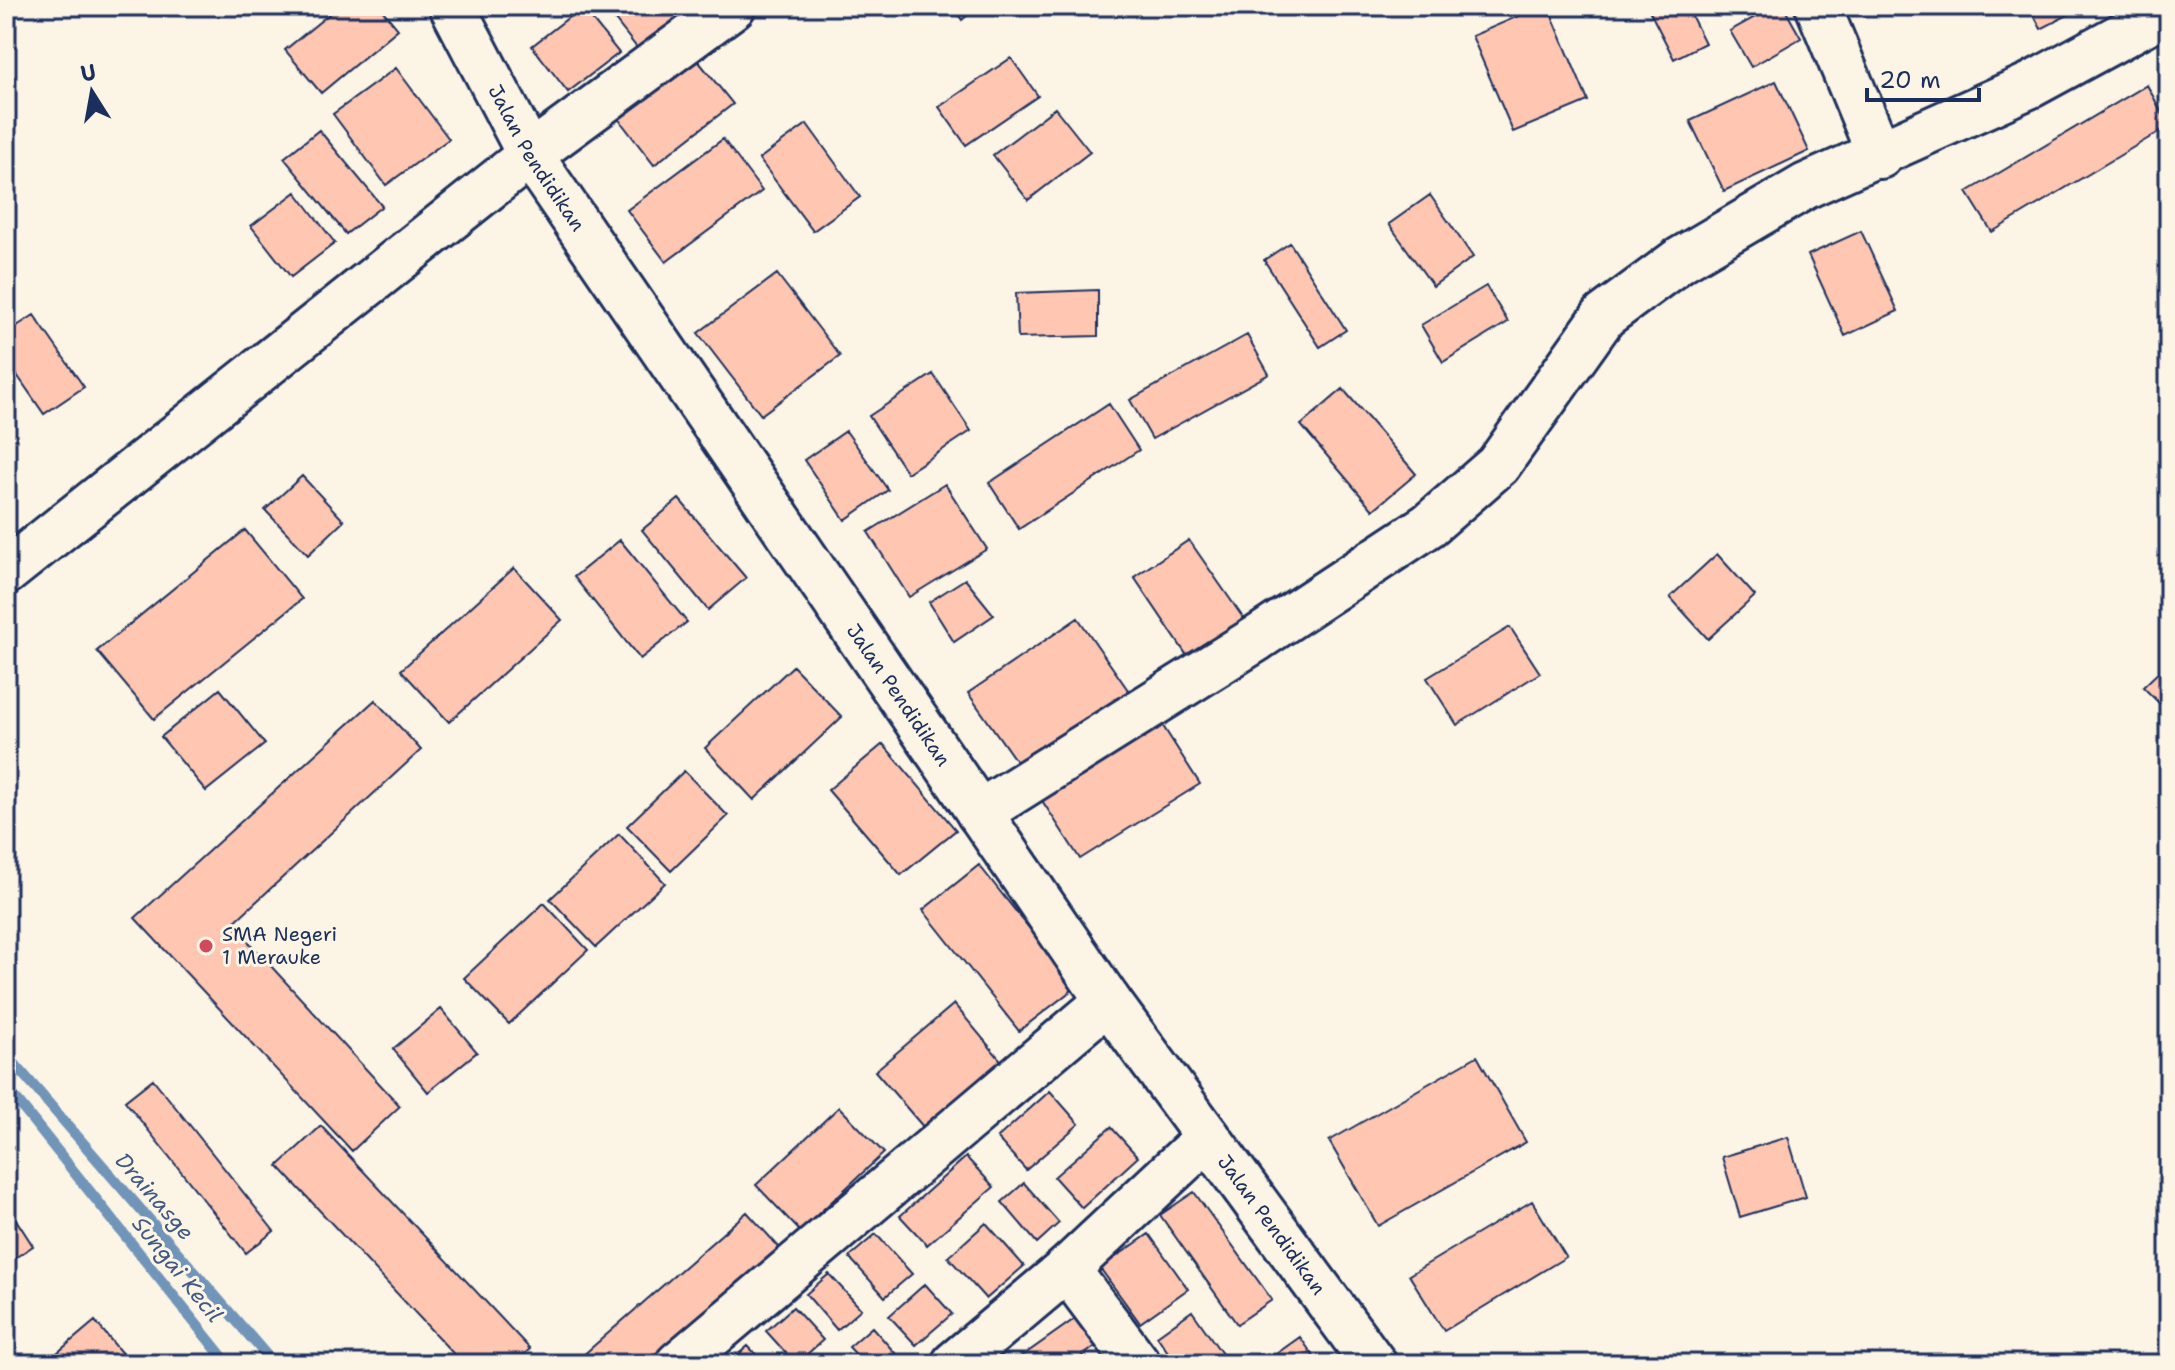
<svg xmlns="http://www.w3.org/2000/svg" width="2175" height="1370" font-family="'Shantell Sans',sans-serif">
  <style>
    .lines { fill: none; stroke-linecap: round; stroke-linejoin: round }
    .stream { stroke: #7194b9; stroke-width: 11 }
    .building { fill: #ffc7b2; stroke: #1b2f5e; stroke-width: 2 }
    .minor-casing { stroke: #1b2f5e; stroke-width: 50 }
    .minor { stroke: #fcf5e5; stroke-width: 44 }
    .poi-dot { fill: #d1495b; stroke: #fcf5e5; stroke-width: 3 }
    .labels { text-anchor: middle; stroke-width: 6; stroke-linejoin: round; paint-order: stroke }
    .street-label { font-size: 20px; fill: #1b2f5e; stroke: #fcf5e5 }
    .poi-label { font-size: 20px; fill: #1b2f5e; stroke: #fcf5e5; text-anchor: start }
    .water-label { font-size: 22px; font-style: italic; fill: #3f5984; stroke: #fcf5e5 }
  </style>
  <rect width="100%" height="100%" fill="#fcf5e5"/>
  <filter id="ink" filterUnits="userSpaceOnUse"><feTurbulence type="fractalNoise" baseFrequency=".0125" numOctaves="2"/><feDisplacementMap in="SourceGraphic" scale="16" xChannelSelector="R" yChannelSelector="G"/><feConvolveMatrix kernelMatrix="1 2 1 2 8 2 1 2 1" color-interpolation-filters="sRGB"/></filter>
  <g filter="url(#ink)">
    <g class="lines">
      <path class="stream" d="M6,1054L274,1364
        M6,1087L228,1364"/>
    </g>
    <path class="building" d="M339,6H379L398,29L321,93L285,50Z
      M604,6H693L638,49Z
      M952,6H978L962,20Z
      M1542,6H1548L1588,101L1513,132L1472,36Z
      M1647,6H1710L1691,15L1705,43L1674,59Z
      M1775,6H1783L1801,38L1751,67L1730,31Z
      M2029,6H2085L2041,29Z
      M582,7L619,53L568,92L532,46Z
      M695,57L733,104L654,165L617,117Z
      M1011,58L1038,96L966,145L939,107Z
      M396,68L449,139L386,185L333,114Z
      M1776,81L1809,151L1724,191L1690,121Z
      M2147,85L2169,126L1992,232L1967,192Z
      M1055,108L1090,152L1028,200L993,155Z
      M807,124L860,197L813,231L759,159Z
      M319,130L382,206L346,234L284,158Z
      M723,139L762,191L666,262L627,210Z
      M296,192L335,243L291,277L251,226Z
      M1430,195L1473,257L1433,286L1389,224Z
      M1861,231L1898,311L1845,336L1808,255Z
      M1290,243L1346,330L1320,347L1264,260Z
      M777,274L840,356L761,415L698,333Z
      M1486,286L1508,322L1443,362L1421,325Z
      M1098,290V336L1018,338L1016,293Z
      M34,315L84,387L44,414L6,359V333Z
      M1247,335L1269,374L1152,439L1130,400Z
      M933,374L971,431L907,473L869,416Z
      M1343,389L1416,474L1373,510L1301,425Z
      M1109,404L1139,450L1019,529L989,483Z
      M846,431L888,490L845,520L804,460Z
      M302,476L344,521L308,555L265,510Z
      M945,484L987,549L909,597L868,532Z
      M679,499L746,578L708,610L642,530Z
      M245,530L302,599L154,719L97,651Z
      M620,540L687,622L640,659L574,577Z
      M1189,540L1246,622L1190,660L1134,577Z
      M1717,554L1755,596L1708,639L1670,597Z
      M514,568L562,620L449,722L401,670Z
      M965,579L994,615L954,642L929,602Z
      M1078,618L1137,703L1028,778L968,693Z
      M1510,627L1540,673L1457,725L1427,678Z
      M2169,662V713L2143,687Z
      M793,666L842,717L754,800L705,748Z
      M220,689L265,744L206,791L161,737Z
      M375,700L421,750L232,924L400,1106L352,1151L135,918Z
      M1161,723L1200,784L1080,859L1041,799Z
      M883,744L956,830L901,875L828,790Z
      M684,771L728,816L671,871L627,826Z
      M619,834L665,883L596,947L550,899Z
      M979,865L1076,987L1019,1031L923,910Z
      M544,903L588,950L509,1024L464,978Z
      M954,1004L1004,1064L925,1129L875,1071Z
      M441,1009L477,1052L428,1092L393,1049Z
      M1477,1056L1526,1142L1378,1226L1329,1141Z
      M153,1079L274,1231L246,1253L125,1101Z
      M1050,1091L1079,1124L1026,1170L997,1138Z
      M839,1107L884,1153L800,1231L756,1185Z
      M321,1126L530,1349L513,1364H463L278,1166Z
      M1111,1127L1138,1157L1082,1208L1054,1177Z
      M1788,1137L1806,1197L1740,1217L1722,1157Z
      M966,1157L994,1187L927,1245L900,1216Z
      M1024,1183L1059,1223L1037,1243L1002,1202Z
      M1194,1192L1272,1300L1237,1324L1160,1215Z
      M1532,1201L1566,1257L1444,1331L1409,1275Z
      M6,1204L33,1246L6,1264Z
      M747,1212L788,1257L666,1364H573Z
      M986,1223L1024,1266L986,1299L948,1257Z
      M876,1234L912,1274L885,1297L849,1257Z
      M1149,1234L1188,1289L1140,1323L1100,1268Z
      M829,1274L861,1309L837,1330L806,1294Z
      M925,1284L952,1314L916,1345L889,1316Z
      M793,1307L823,1340L796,1364L766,1331Z
      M1192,1311L1227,1361L1223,1364H1176L1157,1336Z
      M1083,1313L1103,1341L1071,1364H1011Z
      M95,1321L129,1362L44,1364Z
      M872,1327L903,1362L901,1364H865L849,1347Z
      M1300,1337L1319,1364H1262Z
      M748,1346L765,1364H727Z"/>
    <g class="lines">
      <defs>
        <g id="minor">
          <path id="s1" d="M452,6L530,155L1108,1001L1374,1364"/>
          <path d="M1818,6L1880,156"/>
          <path d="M6,572L530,155L733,6"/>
          <path d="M979,813L1258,638L1429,525L1498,465L1604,316L1680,260L1806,186L2031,85L2169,10"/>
          <path d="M1067,1269L1138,1364"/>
          <path d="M678,1364L1108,1001"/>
          <path d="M954,1364L1067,1269L1208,1137"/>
        </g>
      </defs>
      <use href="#minor" class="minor-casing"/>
      <use href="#minor" class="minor"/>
    </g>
  </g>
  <circle class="poi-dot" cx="206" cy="946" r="8"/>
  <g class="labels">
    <g class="street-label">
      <text dy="7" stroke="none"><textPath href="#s1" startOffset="174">Jalan Pendidikan</textPath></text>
      <text dy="7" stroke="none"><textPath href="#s1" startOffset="822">Jalan Pendidikan</textPath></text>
      <text dy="7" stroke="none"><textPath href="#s1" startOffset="1470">Jalan Pendidikan</textPath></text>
    </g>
    <g class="poi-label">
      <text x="222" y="941">SMA Negeri<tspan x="222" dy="23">1 Merauke</tspan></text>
    </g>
    <g class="water-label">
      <text transform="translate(155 1196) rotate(49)" y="8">Drainasge</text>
      <text transform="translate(178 1269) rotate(51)" y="8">Sungai Kecil</text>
    </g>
  </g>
  <rect width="2175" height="1370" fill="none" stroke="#fcf5e5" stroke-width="32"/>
  <rect x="16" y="16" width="2143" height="1338" fill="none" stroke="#1b2f5e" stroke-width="3" filter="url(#ink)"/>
  <g transform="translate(92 92) rotate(349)" stroke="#fcf5e5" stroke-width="6" paint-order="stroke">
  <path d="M0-6L14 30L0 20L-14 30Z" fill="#1b2f5e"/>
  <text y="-12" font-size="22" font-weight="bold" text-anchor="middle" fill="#1b2f5e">U</text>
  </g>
  <path d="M1867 88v12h112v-12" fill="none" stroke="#1b2f5e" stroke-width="4"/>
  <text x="1879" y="88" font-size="24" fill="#1b2f5e" stroke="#fcf5e5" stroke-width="6" paint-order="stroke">20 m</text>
</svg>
